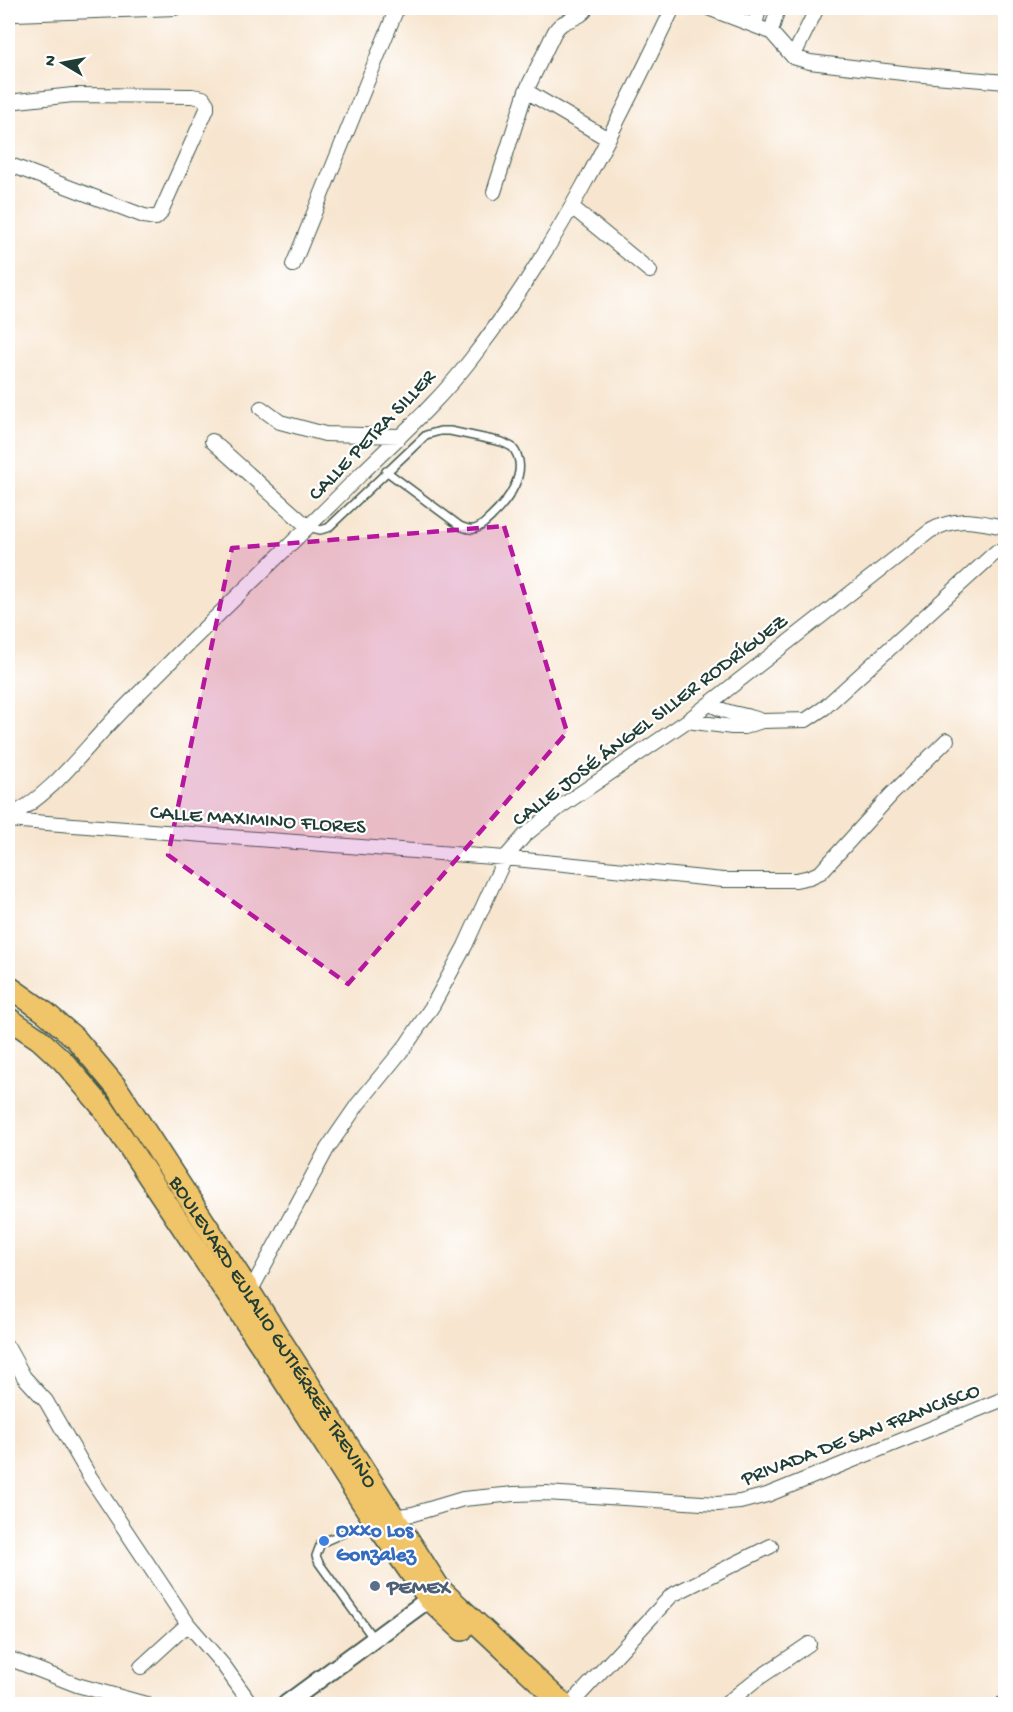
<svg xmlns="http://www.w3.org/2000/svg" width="1013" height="1712" font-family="'Gochi Hand',sans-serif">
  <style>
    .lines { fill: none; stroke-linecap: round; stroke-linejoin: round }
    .service-casing { stroke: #3f564b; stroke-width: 10 }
    .minor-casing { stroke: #3f564b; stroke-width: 16 }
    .tertiary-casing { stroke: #3f564b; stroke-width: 20 }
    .primary-casing { stroke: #3f564b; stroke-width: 24 }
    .service { stroke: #fff; stroke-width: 7 }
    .minor { stroke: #fff; stroke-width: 14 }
    .tertiary { stroke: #fff; stroke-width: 16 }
    .primary { stroke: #f0c469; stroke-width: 21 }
    .marked { fill: #b5179e; fill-opacity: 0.2; stroke: #b5179e; stroke-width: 4.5; stroke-dasharray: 12 8; stroke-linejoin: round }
    .shop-dot { fill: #3f7fe0; stroke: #fff; stroke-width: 2 }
    .service-dot { fill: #5c6f8a; stroke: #fff; stroke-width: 2 }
    .labels { text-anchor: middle; stroke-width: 4.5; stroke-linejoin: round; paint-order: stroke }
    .street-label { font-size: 21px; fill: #1f3d34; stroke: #fff }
    .shop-label { font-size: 21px; font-weight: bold; fill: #366cbe; stroke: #fff; text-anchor: start }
    .service-label { font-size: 21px; font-weight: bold; fill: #4e5e75; stroke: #fff; text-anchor: start }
  </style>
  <rect width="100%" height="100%" fill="#fff"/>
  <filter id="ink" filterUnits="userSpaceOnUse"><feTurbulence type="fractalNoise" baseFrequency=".0167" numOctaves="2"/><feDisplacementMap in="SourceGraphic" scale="12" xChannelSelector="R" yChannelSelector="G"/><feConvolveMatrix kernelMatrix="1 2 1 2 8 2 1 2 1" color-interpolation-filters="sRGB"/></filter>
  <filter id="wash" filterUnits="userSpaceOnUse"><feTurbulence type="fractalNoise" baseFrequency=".008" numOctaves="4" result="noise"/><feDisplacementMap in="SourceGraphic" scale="24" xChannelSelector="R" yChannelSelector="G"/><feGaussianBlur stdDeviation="1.35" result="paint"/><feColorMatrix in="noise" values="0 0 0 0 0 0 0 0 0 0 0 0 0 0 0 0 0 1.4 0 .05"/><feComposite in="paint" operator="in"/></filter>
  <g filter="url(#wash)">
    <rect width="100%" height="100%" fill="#f7e5cf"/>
  </g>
  <g filter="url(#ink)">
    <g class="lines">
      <defs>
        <path id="service" d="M308,527L320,530L328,528L426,435L440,431H450L502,442L512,447C532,470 507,502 490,518C485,522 481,528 474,529C469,530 465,528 460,526L386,471
          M371,1521L321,1543L316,1556L319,1563L373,1638"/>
        <path id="minor" d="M708,8L771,32L793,57L810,62L911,74L1006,82
          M8,16L15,14L175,8
          M755,26L759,8
          M771,32L778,8
          M793,57L817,8
          M526,91L608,139
          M8,102L73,95L192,96L203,98L207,104V109L160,214L156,218L144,216L8,164
          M494,192L526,91L554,33C562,17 580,21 587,8
          M572,207L650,271
          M293,265L397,8
          M261,408L280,422L325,434L400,436
          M212,441L308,527
          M710,703C725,715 744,713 762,721
          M687,721L732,727H744L762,721L806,720L824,708L996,552
          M8,817C50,796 77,758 109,724C130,701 154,679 176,656C238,595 301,535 362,473C400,436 440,400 472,358C555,251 615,129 673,8
          M8,820L505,858L723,880H796L810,877L821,872L891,795L947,740
          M250,1292L327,1149L358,1104L407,1044L433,1005L465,946L505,858L525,835L560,807L687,721L930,531C958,515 976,522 1006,527
          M8,1348L24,1377L46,1401L90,1477L188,1624L224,1666L251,1704
          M387,1518L413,1514L463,1499L514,1494L546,1493L717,1504L740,1502L767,1495L1006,1398
          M8,1658L77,1685L146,1704
          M141,1667L188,1624
          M571,1704L672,1595L771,1546
          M726,1704L753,1682L809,1644
          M1002,1704L1006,1703"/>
        <path id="tertiary" d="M286,1704L437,1593"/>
        <g id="primary">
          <path id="s1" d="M8,986L46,1013L76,1039L117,1088L250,1292L440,1589L563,1704"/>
          <path d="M8,1018L39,1039L63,1061L103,1108L261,1345L373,1519L429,1599L462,1630"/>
        </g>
      </defs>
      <use href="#service" class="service-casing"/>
      <use href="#minor" class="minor-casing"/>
      <use href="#tertiary" class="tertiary-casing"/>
      <use href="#primary" class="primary-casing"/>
      <use href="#service" class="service"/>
      <use href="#minor" class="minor"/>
      <use href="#tertiary" class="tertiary"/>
      <use href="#primary" class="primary"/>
    </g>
  </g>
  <path class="marked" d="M504,526L567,732L348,984L168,855L232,548Z"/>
  <circle class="shop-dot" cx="324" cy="1541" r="6"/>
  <circle class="service-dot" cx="375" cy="1586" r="6"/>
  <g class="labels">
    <g class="street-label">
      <text transform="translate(371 434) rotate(-46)" y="7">CALLE PETRA SILLER</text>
      <text transform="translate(649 719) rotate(-37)" y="7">CALLE JOSÉ ÁNGEL SILLER RODRÍGUEZ</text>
      <text transform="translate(258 818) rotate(4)" y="7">CALLE MAXIMINO FLORES</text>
      <text dy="7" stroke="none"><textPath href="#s1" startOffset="440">BOULEVARD EULALIO GUTIÉRREZ TREVIÑO</textPath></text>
      <text transform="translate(860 1433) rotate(-21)" y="7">PRIVADA DE SAN FRANCISCO</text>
    </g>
    <g class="shop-label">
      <text x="336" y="1536">Oxxo Los<tspan x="336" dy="24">Gonzalez</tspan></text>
    </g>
    <g class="service-label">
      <text x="387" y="1593">PEMEX</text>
    </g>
  </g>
  <rect width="1013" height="1712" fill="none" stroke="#fff" stroke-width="30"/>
  <g transform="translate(63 63) rotate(280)" stroke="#ffffff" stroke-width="4.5" paint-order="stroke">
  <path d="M0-4.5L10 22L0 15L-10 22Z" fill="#1f3d34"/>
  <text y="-9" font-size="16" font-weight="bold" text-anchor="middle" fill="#1f3d34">N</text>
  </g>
</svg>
